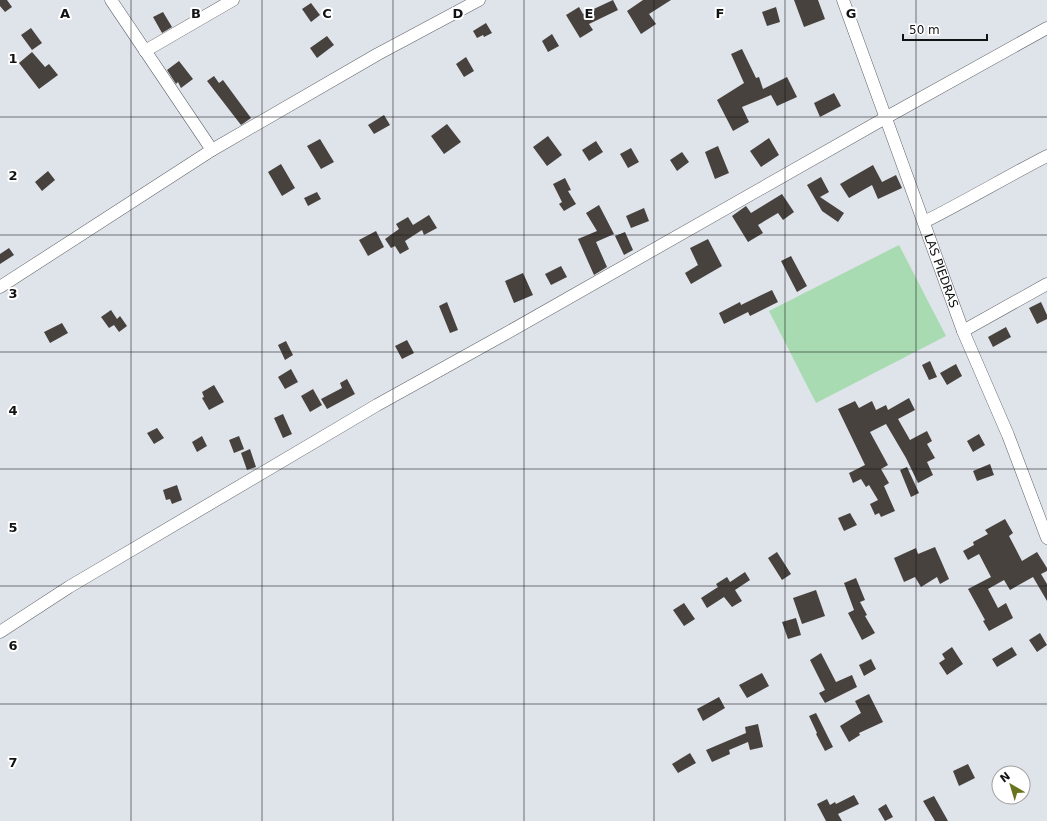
<svg xmlns="http://www.w3.org/2000/svg" width="1047" height="821" font-family="'DejaVu Sans',sans-serif">
  <style>
    .green { fill: #a8dbb1 }
    .building { fill: #47423e }
    .lines { fill: none; stroke-linecap: round; stroke-linejoin: round }
    .minor-casing { stroke: #606469; stroke-width: 13 }
    .minor { stroke: #fff; stroke-width: 12 }
    .grid { fill: none; stroke: #111214; stroke-width: 1; stroke-opacity: 0.55 }
    .labels { text-anchor: middle; stroke-width: 4; stroke-linejoin: round; paint-order: stroke }
    .street-label { font-size: 12px; fill: #111214; stroke: #fff }
    .grid-label { font-size: 13px; text-anchor: middle; font-weight: bold; fill: #111214; stroke: #fff; stroke-width: 4; stroke-linejoin: round; paint-order: stroke }
  </style>
  <rect width="100%" height="100%" fill="#dfe3ea"/>
  <path class="green" d="M899,245L946,336L816,403L769,311Z"/>
  <path class="building" d="M0,0H7L12,7L5,12L0,6Z
    M613,0L618,10L589,24L593,30L580,38L566,15L579,7L583,14Z
    M643,0H671L649,14L656,24L641,34L627,11Z
    M794,0H818L825,19L804,27Z
    M311,3L320,15L311,22L302,9Z
    M776,7L780,22L767,26L762,12Z
    M163,12L172,27L162,33L153,17Z
    M486,23L492,33L484,37L483,35L477,38L473,31Z
    M31,28L42,43L32,50L21,35Z
    M552,34L559,46L548,52L542,41Z
    M327,36L334,45L317,58L310,48Z
    M742,49L756,78L759,77L763,89L787,77L797,97L777,106L771,95L742,107L749,122L733,131L717,100L744,83L731,54Z
    M32,52L45,67L49,64L58,75L39,89L19,63Z
    M466,57L474,71L464,77L456,64Z
    M179,61L193,79L181,88L178,82L176,84L167,70Z
    M214,76L219,83L223,80L251,118L244,123L241,125L207,81Z
    M834,93L841,106L820,117L814,103Z
    M384,115L390,125L374,134L368,125Z
    M447,124L461,142L444,154L431,136Z
    M548,136L562,155L547,166L533,147Z
    M769,138L779,155L761,167L750,151Z
    M320,139L334,162L321,169L307,146Z
    M596,141L603,152L589,161L582,150Z
    M718,146L729,173L715,179L705,152Z
    M631,148L639,162L628,168L620,154Z
    M682,152L689,162L677,171L670,160Z
    M281,164L295,188L282,196L268,172Z
    M873,165L882,182L896,175L902,188L878,199L872,185L849,198L840,184Z
    M48,171L55,180L42,191L35,182Z
    M821,177L829,192L820,197L844,213L838,222L822,211L807,185Z
    M565,178L571,190L568,191L576,204L564,211L559,204L562,202L553,184Z
    M317,192L321,199L308,206L304,198Z
    M782,194L794,212L783,220L778,213L758,225L763,233L748,242L732,216L746,206L751,213Z
    M599,205L614,234L596,242L607,267L594,275L578,239L597,231L586,213Z
    M644,208L649,221L631,228L626,216Z
    M429,215L437,228L424,235L422,230L405,241L409,249L400,254L395,246L391,248L385,239L399,229L396,224L408,217L413,225Z
    M376,231L384,247L368,256L359,240Z
    M625,232L633,250L624,255L615,236Z
    M708,239L722,266L691,284L685,273L698,265L690,248Z
    M9,248L14,255L0,264V254Z
    M791,256L807,286L797,292L781,261Z
    M561,266L567,277L551,285L545,274Z
    M523,273L533,295L514,303L505,281Z
    M772,290L778,302L750,316L748,312L724,324L719,313L740,302L741,305Z
    M447,302L458,330L450,333L439,306Z
    M1041,302L1047,315V319L1037,324L1029,308Z
    M111,310L117,319L120,316L127,326L119,332L114,325L109,328L101,317Z
    M62,323L68,333L50,343L44,332Z
    M1006,327L1011,337L993,347L988,337Z
    M407,340L414,353L402,359L395,346Z
    M286,341L293,355L285,360L278,345Z
    M930,361L937,377L929,380L922,365Z
    M956,364L962,376L947,385L940,373Z
    M291,369L298,382L285,389L278,377Z
    M347,379L355,394L327,409L321,399L342,388L340,383Z
    M214,385L224,402L209,410L202,398L204,397L202,392Z
    M313,389L322,405L310,412L301,396Z
    M909,398L915,410L898,419L910,440L927,431L932,441L927,444L935,458L927,462L933,475L918,483L906,458L886,424L870,432L888,465L881,469L889,483L884,486L895,511L881,517L879,513L875,515L870,504L878,500L869,485L866,487L861,479L853,483L849,473L865,465L838,409L855,401L859,408L872,401L876,410L886,405L888,410Z
    M283,414L292,434L283,438L274,418Z
    M157,428L164,438L154,444L147,433Z
    M979,434L985,445L973,452L967,441Z
    M202,436L207,446L197,452L192,442Z
    M239,436L244,449L234,453L229,440Z
    M250,449L256,467L247,470L241,453Z
    M990,464L994,475L977,481L973,471Z
    M907,467L919,493L911,497L900,470Z
    M177,485L182,500L172,504L170,499L166,500L163,490Z
    M850,513L857,525L844,531L838,518Z
    M1005,519L1013,533L1009,536L1022,561L1037,552L1047,568V571L1041,574L1047,584V601L1033,577L1010,590L1004,580L988,589L998,608L1006,603L1013,618L989,631L983,621L985,620L968,589L991,577L979,554L968,560L963,551L974,545L973,542L988,534L985,530Z
    M935,547L949,579L940,584L937,577L921,587L915,577L904,582L894,558L916,548L918,554Z
    M777,552L791,574L782,580L768,558Z
    M745,572L750,580L735,590L742,601L732,607L724,597L707,608L701,598L718,587L716,584L727,577L730,582Z
    M856,578L865,600L860,602L867,615L865,616L875,633L862,640L848,613L854,610L844,583Z
    M816,590L825,616L802,624L793,598Z
    M684,603L695,619L684,626L673,610Z
    M796,618L801,635L788,639L782,622Z
    M1040,633L1047,645L1037,652L1029,640Z
    M952,647L963,664L947,675L939,663L945,659L942,654Z
    M1012,647L1017,655L997,667L992,659Z
    M821,653L836,682L852,675L857,687L825,703L819,693L825,690L810,660Z
    M871,659L876,669L864,676L859,665Z
    M762,673L769,686L747,698L739,685Z
    M869,694L883,722L859,733L860,735L849,742L840,726L861,713L855,701Z
    M719,697L725,708L703,721L697,709Z
    M816,713L833,747L825,751L816,734L817,733L809,716Z
    M758,724L763,747L750,750L748,742L729,750L730,754L712,762L706,750L746,733L745,727Z
    M690,753L696,763L678,773L672,764Z
    M968,764L975,778L959,786L953,771Z
    M854,795L859,804L838,814L842,821H826L817,804L827,799L830,805L835,802L836,804Z
    M934,796L948,821H935L923,801Z
    M886,804L893,817L885,821L878,809Z"/>
  <g class="lines">
    <defs>
      <g id="minor">
        <path d="M111,0L212,150"/>
        <path id="s1" d="M843,0L963,331L1008,435L1047,538"/>
        <path d="M145,51L233,0"/>
        <path d="M924,222C966,201 1006,177 1047,156"/>
        <path d="M0,287L212,150L378,54L479,0"/>
        <path d="M963,331L1047,284"/>
        <path d="M0,632L69,587L377,405L505,334L887,117L1047,28"/>
      </g>
    </defs>
    <use href="#minor" class="minor-casing"/>
    <use href="#minor" class="minor"/>
  </g>
  <path class="grid" d="M131,0V821M262,0V821M393,0V821M524,0V821M654,0V821M785,0V821M916,0V821M0,117H1047M0,235H1047M0,352H1047M0,469H1047M0,586H1047M0,704H1047"/>
  <g class="labels">
    <g class="street-label">
      <text dy="4" stroke="none"><textPath href="#s1" startOffset="288">LAS PIEDRAS</textPath></text>
    </g>
  </g>
  <g class="grid-label">
    <text x="65" y="18">A</text>
    <text x="196" y="18">B</text>
    <text x="327" y="18">C</text>
    <text x="458" y="18">D</text>
    <text x="589" y="18">E</text>
    <text x="720" y="18">F</text>
    <text x="851" y="18">G</text>
    <text x="13" y="63">1</text>
    <text x="13" y="180">2</text>
    <text x="13" y="298">3</text>
    <text x="13" y="415">4</text>
    <text x="13" y="532">5</text>
    <text x="13" y="650">6</text>
    <text x="13" y="767">7</text>
  </g>
  <g transform="translate(1011 785) rotate(322)"><circle r="19" fill="#ffffff" stroke="#a0a0a1"/>
  <path d="M0-3L7 15L0 10L-7 15Z" fill="#6a741f"/>
  <text y="-6" font-size="11" font-weight="bold" text-anchor="middle" fill="#111214">N</text>
  </g>
  <path d="M903 34v6h84v-6" fill="none" stroke="#111214" stroke-width="2"/>
  <text x="909" y="34" font-size="12" fill="#111214" stroke="#ffffff" stroke-width="3" paint-order="stroke">50 m</text>
</svg>
